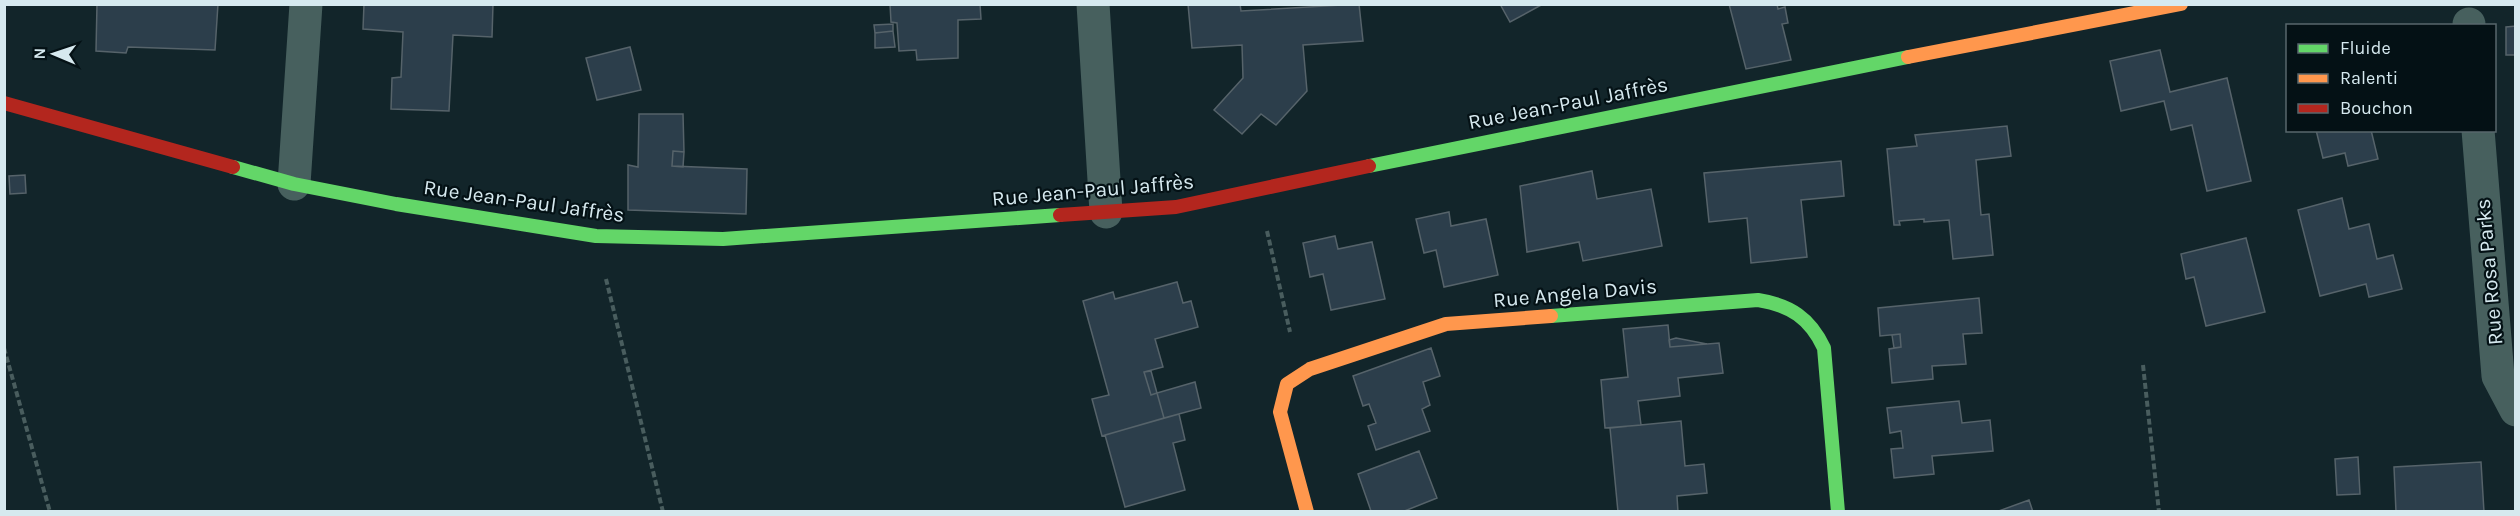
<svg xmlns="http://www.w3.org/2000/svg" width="2520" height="516" font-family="Karla,sans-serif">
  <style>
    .building { fill: #2c3e4b; stroke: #56636a; stroke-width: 1.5 }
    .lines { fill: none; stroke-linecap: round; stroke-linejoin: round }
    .path { stroke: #495d5e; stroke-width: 4; stroke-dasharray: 6 3; stroke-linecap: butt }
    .street { stroke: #47605e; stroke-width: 33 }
    .fast { stroke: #63d668; stroke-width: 14 }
    .slow { stroke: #ff974d; stroke-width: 14 }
    .jam { stroke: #b3261e; stroke-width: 14 }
    .labels { text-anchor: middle; stroke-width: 4.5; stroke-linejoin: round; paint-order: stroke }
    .street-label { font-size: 21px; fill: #d6e9ef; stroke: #041115 }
  </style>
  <rect width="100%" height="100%" fill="#12252a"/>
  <path class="building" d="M97,4H218L215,50L128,47L126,53L96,51Z
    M364,4H493L492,37L453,35L449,111L391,109L392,78L401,77L403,32L363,29Z
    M890,4H980L981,19L958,20V58L917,60L916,50L899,51L897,23L891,22Z
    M1188,4H1240L1241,11L1359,4L1363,41L1303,45L1307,91L1276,125L1261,114L1242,134L1214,110L1243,78L1242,45L1192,48Z
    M1500,4H1543L1510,22Z
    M1729,4H1777L1778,9L1785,7L1788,23L1782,24L1791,60L1746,69Z
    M893,24V31L875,33L874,25Z
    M2516,26V55H2506V27Z
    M893,31L895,47L875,48V33Z
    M630,47L641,90L597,100L586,58Z
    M2160,50L2170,92L2227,78L2251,181L2207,191L2192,125L2171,130L2164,101L2121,111L2110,61Z
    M639,114H683L684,152L673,151L672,166L747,169L746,214L628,210V165L638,167Z
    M2007,126L2011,156L1976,160L1981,215L1989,214L1993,255L1953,259L1949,220L1924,222V219L1899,221L1900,225H1894L1887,149L1917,146L1915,135Z
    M2316,130H2371L2378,159L2348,166L2345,153L2323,158Z
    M673,151L684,152L683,167L672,166Z
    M1841,161L1844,196L1801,200L1807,257L1751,263L1747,218L1709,222L1704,173Z
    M1592,171L1597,199L1651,189L1662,246L1583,261L1579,242L1527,252L1520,186Z
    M25,175L26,193L10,194L9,176Z
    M2342,198L2349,229L2369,224L2377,259L2393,255L2402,289L2369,297L2366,284L2320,296L2298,210Z
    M1449,212L1451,226L1486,219L1498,275L1444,287L1436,250L1424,253L1416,219Z
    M1335,236L1338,249L1372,242L1385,299L1331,310L1323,274L1310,277L1303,243Z
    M2246,238L2265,312L2206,326L2194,277L2186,279L2181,254Z
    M1177,282L1183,303L1191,301L1198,327L1155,339L1163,367L1144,372L1151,395L1157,393L1164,418L1102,436L1092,399L1109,395L1083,301L1113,292L1115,299Z
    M1979,298L1982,333L1963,334L1966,364L1932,366L1933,379L1892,383L1889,349L1901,347L1900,334L1880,336L1878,308Z
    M1668,325L1670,347L1719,343L1723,373L1678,378L1680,396L1638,401L1641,425L1605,428L1601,380L1628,377L1623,329Z
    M1900,334L1901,347L1894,348L1892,335Z
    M1676,338L1707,344L1670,347L1669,340Z
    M1431,348L1440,376L1423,382L1430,405L1422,409L1430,431L1376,450L1368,426L1376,423L1369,404L1363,406L1353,376Z
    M1151,371L1157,393L1151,395L1144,372Z
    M1195,382L1201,408L1164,418L1157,393Z
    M1959,401L1962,423L1990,420L1993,451L1932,456L1934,474L1894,478L1891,449L1903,448L1901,431L1890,433L1887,408Z
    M1179,414L1185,440L1173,443L1185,490L1125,507L1105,435Z
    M1681,421L1685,466L1704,464L1707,493L1677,496L1678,512H1618L1610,428Z
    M1419,451L1437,498L1402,512H1369L1371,511L1358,474Z
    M2358,457L2360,494L2337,495L2335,459Z
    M2481,462L2484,512H2396L2394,467Z
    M2029,500L2033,512H1996Z"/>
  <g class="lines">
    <path class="path" d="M1267,231L1290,332
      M606,279L663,512
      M4,348L50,512
      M2143,365L2159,512"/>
    <path class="street" d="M1093,4L1106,212
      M2469,24V26
      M2478,130L2498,376L2516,410
      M294,184L306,4"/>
    <path class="fast" d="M1369,166L1908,57
      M233,167L294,184L396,204L596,236L723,239L1060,215
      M1551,316L1758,300C1790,305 1810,318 1824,348L1838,512"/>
    <path class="slow" d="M1908,57L2181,4
      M1307,512L1280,412L1287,384L1310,369L1446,324L1551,316"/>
    <path class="jam" d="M4,103L233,167
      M1060,215L1176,207L1369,166"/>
  </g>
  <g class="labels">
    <g class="street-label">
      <text transform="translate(1568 103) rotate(-11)" y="7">Rue Jean-Paul Jaffrès</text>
      <text transform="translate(1093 190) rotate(-5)" y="7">Rue Jean-Paul Jaffrès</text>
      <text transform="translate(524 201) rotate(8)" y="7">Rue Jean-Paul Jaffrès</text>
      <text transform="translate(2489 272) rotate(-95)" y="7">Rue Rosa Parks</text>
      <text transform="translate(1575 293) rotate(-5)" y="7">Rue Angela Davis</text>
    </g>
  </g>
  <rect width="2520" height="516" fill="none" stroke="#d6e9ef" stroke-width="12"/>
  <rect x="2286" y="24" width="210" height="108" fill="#041115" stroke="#58676c" stroke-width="1.5"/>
  <rect x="2298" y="44" width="30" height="9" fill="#63d668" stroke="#58676c" stroke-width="1.5"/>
  <text x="2340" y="54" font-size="18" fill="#d6e9ef">Fluide</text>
  <rect x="2298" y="74" width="30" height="9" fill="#ff974d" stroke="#58676c" stroke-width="1.5"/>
  <text x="2340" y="84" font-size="18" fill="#d6e9ef">Ralenti</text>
  <rect x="2298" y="104" width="30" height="9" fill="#b3261e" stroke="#58676c" stroke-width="1.5"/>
  <text x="2340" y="114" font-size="18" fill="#d6e9ef">Bouchon</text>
  <g transform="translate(54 54) rotate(272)" stroke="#041115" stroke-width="4.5" paint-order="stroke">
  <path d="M0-4.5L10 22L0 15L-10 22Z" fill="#d6e9ef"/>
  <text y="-9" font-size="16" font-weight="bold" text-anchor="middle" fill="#d6e9ef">N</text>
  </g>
</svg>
